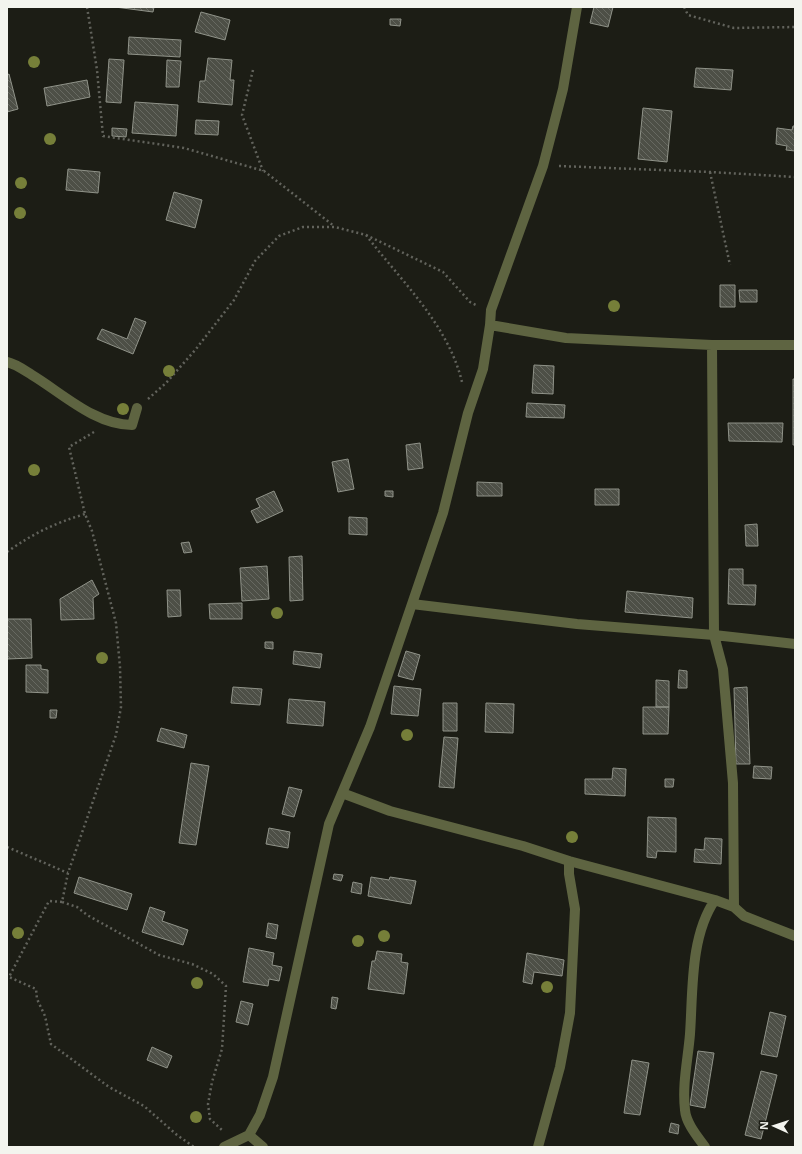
<svg xmlns="http://www.w3.org/2000/svg" width="802" height="1154" font-family="'Noto Sans',sans-serif">
  <style>
    .building { fill: url(#building-back-hatch); stroke: #909389 }
    .lines { fill: none; stroke-linecap: round; stroke-linejoin: round }
    .path { stroke: #62635c; stroke-width: 2.5; stroke-dasharray: 2 3; stroke-linecap: butt }
    .street { stroke: #5e6441; stroke-width: 10 }
    .tree { fill: #767f39 }
  </style>
  <defs>
    <pattern id="building-back-hatch" width="6" height="6" patternUnits="userSpaceOnUse"><rect width="6" height="6" fill="#4d4f46"/><path d="M-1 5l2 2M0 0l6 6M5-1l2 2" fill="none" stroke="#676961"/></pattern>
  </defs>
  <rect width="100%" height="100%" fill="#1c1d15"/>
  <path class="building" d="M115,7H154L153,12Z
    M594,7H613L608,27L590,23Z
    M201,12L230,20L225,40L195,32Z
    M390,19H401L400,26L390,25Z
    M129,37L181,40L180,57L128,54Z
    M208,58L232,60L230,80H234L232,105L198,102L200,81H205Z
    M109,59L124,60L121,103L106,102Z
    M167,60L181,61L179,87H166Z
    M696,68L733,70L731,90L694,87Z
    M9,74L18,109L7,112V75Z
    M87,80L90,97L47,106L44,88Z
    M135,102L178,105L176,136L132,133Z
    M643,108L672,111L667,162L638,159Z
    M196,120L219,121L218,135L195,134Z
    M793,126H795V151L786,150L787,146L776,144L777,128L792,130Z
    M112,128L127,129L126,137L112,136Z
    M68,169L100,172L98,193L66,190Z
    M174,192L202,200L195,228L166,220Z
    M720,285H735V307H720Z
    M739,290H757V302H740Z
    M135,318L146,322L133,354L97,339L102,329L127,339Z
    M534,365L554,366L553,394L532,393Z
    M793,379H795V445H793Z
    M527,403L565,405L564,418L526,417Z
    M728,423H783L782,442L729,441Z
    M420,443L423,468L408,470L406,445Z
    M348,459L354,489L338,492L332,462Z
    M477,482L502,483V496H477Z
    M595,489H619V505H595Z
    M274,491L283,511L257,523L251,511L260,507L256,499Z
    M385,491H393V497L385,496Z
    M349,517L367,518V535L349,534Z
    M757,524L758,546H746L745,525Z
    M189,542L192,552L184,553L181,543Z
    M302,556L303,600L290,601L289,557Z
    M267,566L269,599L242,601L240,568Z
    M729,569H743V585H756L755,605L728,604Z
    M92,580L99,594L93,598L94,619L61,620L60,599Z
    M167,590H180L181,616L168,617Z
    M627,591L693,598L692,618L625,612Z
    M242,603V619H210L209,604Z
    M7,619H31L32,658L7,659Z
    M265,642H273V649L265,648Z
    M294,651L322,654L320,668L293,664Z
    M406,651L420,655L413,680L398,676Z
    M26,665H41V669L48,670V693L26,692Z
    M679,670L687,671V688H678Z
    M656,680L669,681V707H656Z
    M394,686L421,689L418,716L391,714Z
    M233,687L262,689L260,705L231,703Z
    M747,687L750,764H736L734,688Z
    M289,699L325,702L323,726L287,723Z
    M443,703H457V731H443Z
    M486,703L514,704L513,733L485,732Z
    M643,707H669L668,734H643Z
    M50,710H57L56,718H50Z
    M161,728L187,735L184,748L157,741Z
    M444,737L458,738L454,788L439,787Z
    M191,763L209,766L196,845L179,843Z
    M754,766L772,767L771,779L753,778Z
    M613,768L626,769L625,796L585,794V779H612Z
    M665,779H674L673,787H665Z
    M289,787L302,790L294,817L282,814Z
    M648,817L676,818V852L657,851L656,858L647,857Z
    M269,828L290,832L288,848L266,844Z
    M705,838L722,839L721,864L694,862L695,849L704,850Z
    M334,874L343,875L341,881L333,879Z
    M79,877L132,894L127,910L74,893Z
    M371,877L389,880L390,877L416,881L411,904L368,896Z
    M353,882L362,884L361,894L351,892Z
    M150,907L165,912L162,921L188,930L183,945L142,932Z
    M268,923L278,925L276,939L266,937Z
    M249,948L274,953L272,965L282,967L279,981L269,979L268,986L243,982Z
    M377,951L402,954L401,962L408,963L404,994L368,989L372,961H375Z
    M527,953L564,960L562,976L534,972L532,984L523,982Z
    M332,997L338,998L336,1009L331,1008Z
    M241,1001L253,1004L248,1025L236,1022Z
    M770,1012L786,1016L777,1057L761,1054Z
    M152,1047L172,1056L167,1068L147,1060Z
    M698,1051L714,1053L705,1108L690,1105Z
    M632,1060L649,1063L640,1115L624,1113Z
    M761,1071L777,1075L761,1139L745,1135Z
    M671,1123L679,1125L678,1134L669,1132Z"/>
  <g class="lines">
    <path class="path" d="M87,7L97,70L103,136L184,148L264,171L334,226
      M684,7L688,15L734,28L795,27
      M253,70L242,115L263,171
      M559,166L710,172L795,177
      M710,172L730,265
      M366,235C401,281 448,324 462,382
      M148,399L166,383L196,349L234,300L255,261L279,236L303,227H335L366,235L443,272L470,302L476,305
      M94,432L69,447L85,514L92,531L116,623L120,667L121,707L116,735L68,873L62,902L77,907L87,915L159,955L192,964L213,974L226,986L222,1049L212,1082L208,1104L210,1119L223,1131
      M7,552C32,534 55,523 85,514
      M7,847L68,873
      M62,902L49,901L9,977L36,989L37,999L45,1016L51,1044L109,1087L144,1106L177,1135L194,1147"/>
    <path class="street" d="M490,325L566,338L712,345H795
      M712,345L714,635L723,669L733,783L734,907
      M7,362C16,364 24,370 32,375C62,393 95,425 132,425L137,408
      M412,604L577,624L714,635L795,644
      M342,793L390,811L523,846L569,861L715,900L734,907L744,916L795,936
      M249,1135L263,1147
      M224,1147L249,1135L260,1115L273,1077L329,824L370,727L443,513L468,413L483,369L490,325L491,310L543,166L563,89L577,7
      M538,1147L560,1067L570,1013L575,909L569,874V861
      M705,1147C697,1136 686,1123 685,1110C682,1084 688,1059 690,1034C693,991 690,936 715,900"/>
  </g>
  <g class="tree">
    <circle cx="34" cy="62" r="6"/>
    <circle cx="50" cy="139" r="6"/>
    <circle cx="21" cy="183" r="6"/>
    <circle cx="20" cy="213" r="6"/>
    <circle cx="614" cy="306" r="6"/>
    <circle cx="169" cy="371" r="6"/>
    <circle cx="123" cy="409" r="6"/>
    <circle cx="34" cy="470" r="6"/>
    <circle cx="277" cy="613" r="6"/>
    <circle cx="102" cy="658" r="6"/>
    <circle cx="407" cy="735" r="6"/>
    <circle cx="572" cy="837" r="6"/>
    <circle cx="18" cy="933" r="6"/>
    <circle cx="384" cy="936" r="6"/>
    <circle cx="358" cy="941" r="6"/>
    <circle cx="197" cy="983" r="6"/>
    <circle cx="547" cy="987" r="6"/>
    <circle cx="196" cy="1117" r="6"/>
  </g>
  <rect width="802" height="1154" fill="none" stroke="#f3f4ee" stroke-width="16"/>
  <g transform="translate(774 1126) rotate(273)" stroke="#1c1d15" stroke-width="3" paint-order="stroke">
  <path d="M0-3L7 15L0 10L-7 15Z" fill="#f3f4ee"/>
  <text y="-6" font-size="11" font-weight="bold" text-anchor="middle" fill="#f3f4ee">N</text>
  </g>
</svg>
